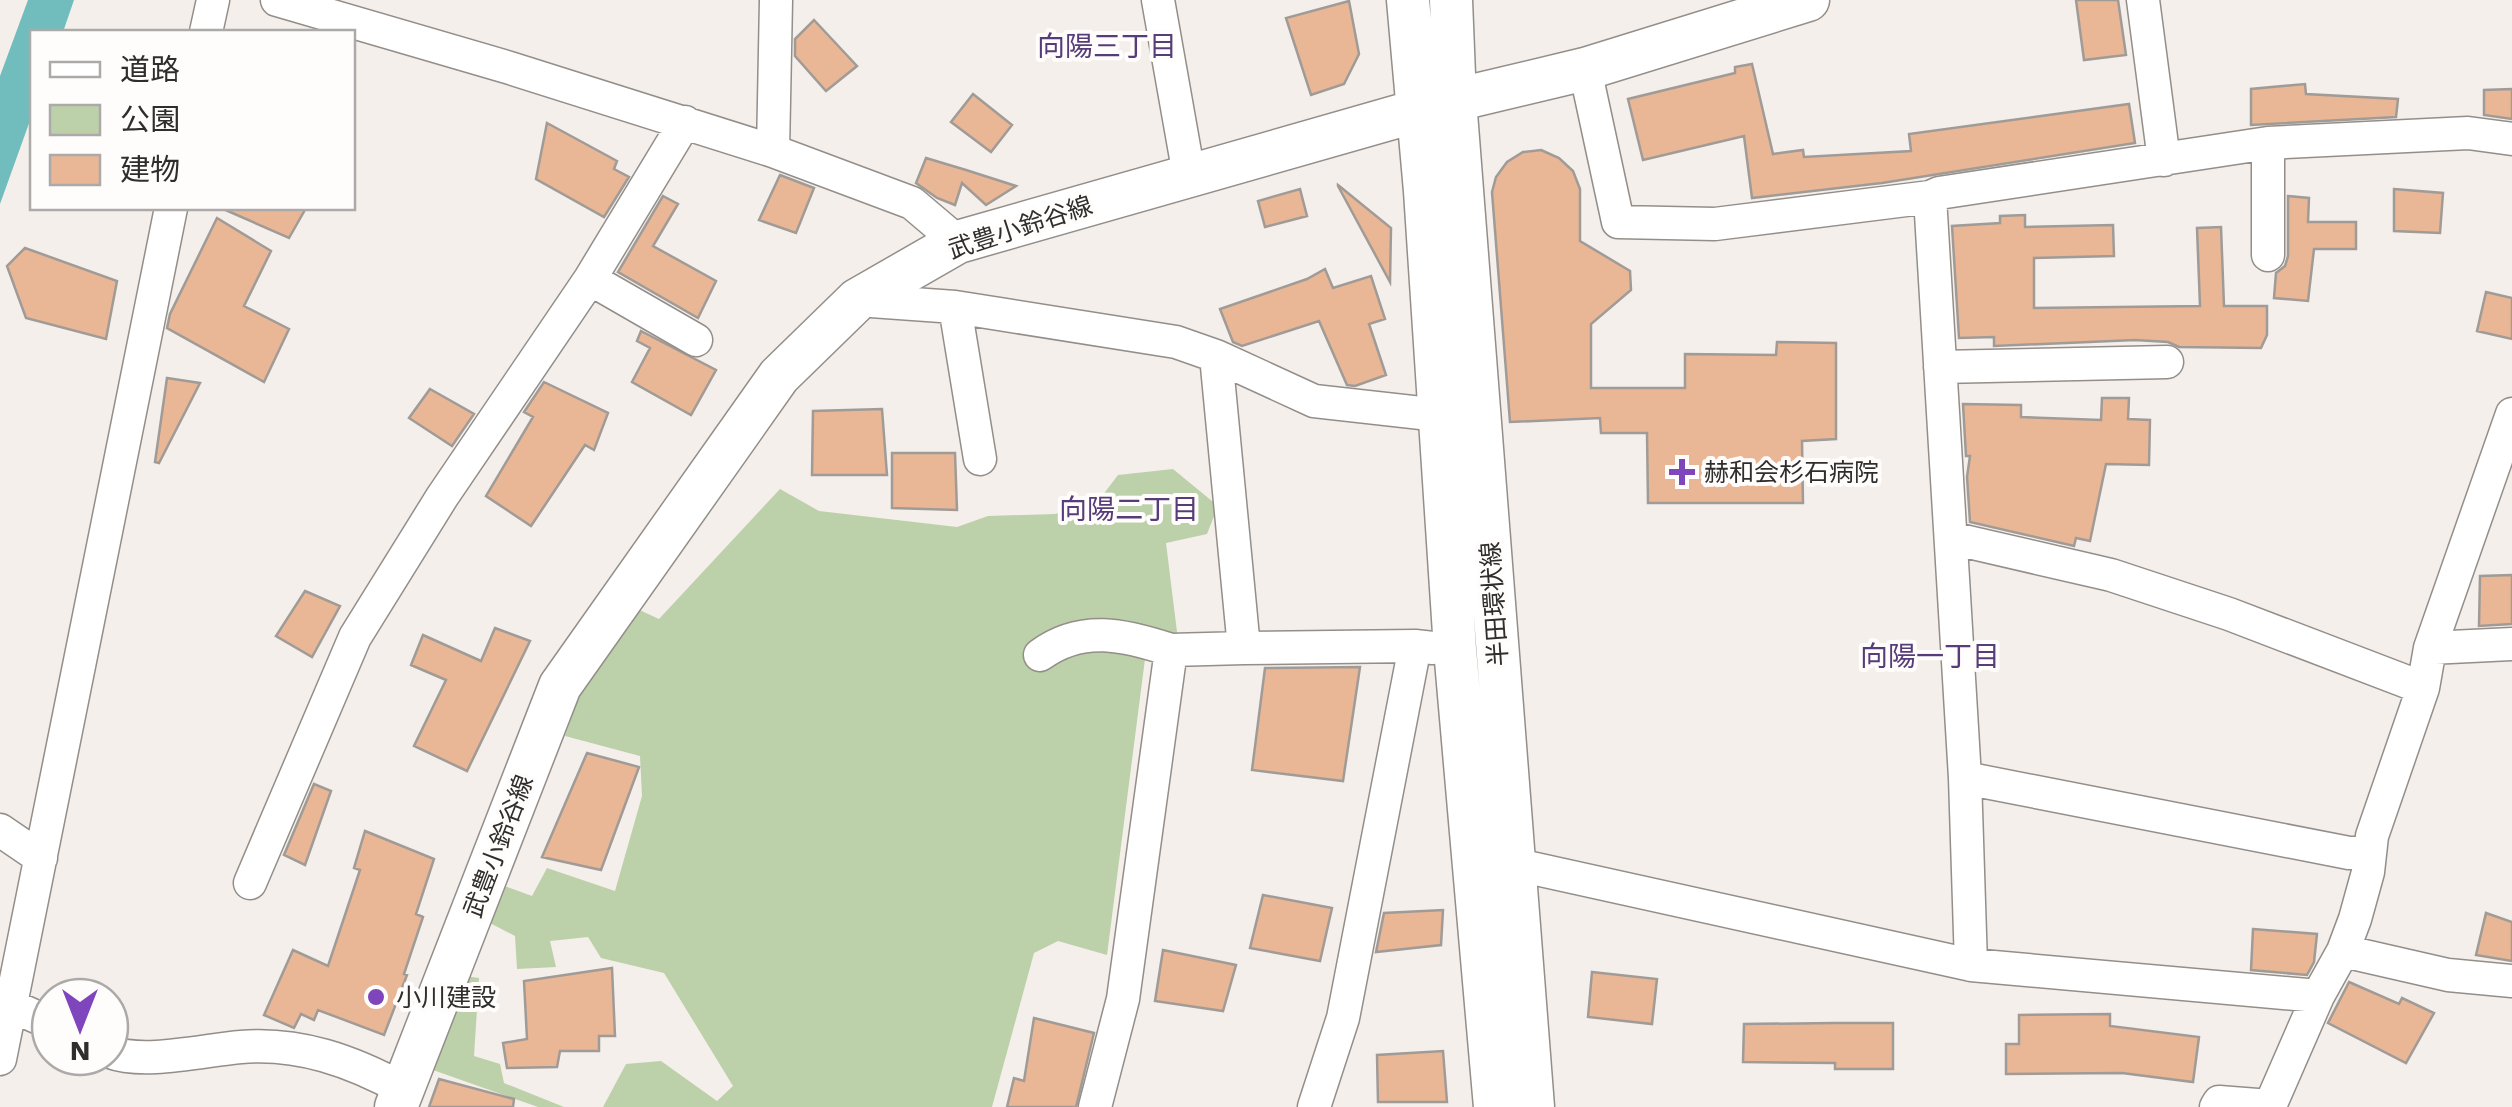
<svg xmlns="http://www.w3.org/2000/svg" width="2512" height="1107" font-family="'Work Sans','Noto Sans JP',sans-serif">
  <style>
    .green { fill: #bcd0a9 }
    .water { fill: #71bcbc }
    .building { fill: #e9b795; stroke: #a09b97; stroke-width: 2.5 }
    .lines { fill: none; stroke-linecap: round; stroke-linejoin: round }
    .minor-casing { stroke: #938e89; stroke-width: 35 }
    .major-casing { stroke: #938e89; stroke-width: 45 }
    .minor { stroke: #fff; stroke-width: 32 }
    .major { stroke: #fff; stroke-width: 42 }
    .poi-dot { fill: #7e45bc; stroke: #fffdfb; stroke-width: 4 }
    .labels { text-anchor: middle; stroke-width: 8; stroke-linejoin: round; paint-order: stroke }
    .street-label { font-size: 25px; fill: #302e2d; stroke: #fffdfb }
    .poi-label { font-size: 25px; fill: #302e2d; stroke: #fffdfb; text-anchor: start }
    .neighbourhood-label { font-size: 28px; fill: #563c78; stroke: #fffdfb }
  </style>
  <rect width="100%" height="100%" fill="#f4efea"/>
  <path class="green" d="M1173,469L1218,506L1207,534L1166,543L1178,640L1146,651L1107,955L1058,941L1034,953L992,1107H603L626,1064L661,1061L717,1101L733,1086L664,973L601,958L588,937L550,941L556,967L517,969L515,936L488,922L502,885L532,896L547,868L615,891L642,796L640,756L565,736L579,696L635,608L659,619L780,489L819,511L957,527L988,516L1055,514L1099,500L1118,475Z
    M465,976L479,978L474,1056L500,1064L504,1083L564,1107H538L433,1070Z"/>
  <path class="water" d="M28,0H74L63,32H32V115L0,204V76Z"/>
  <path class="building" d="M2076,0H2118L2126,55L2084,60Z
    M1349,1L1359,54L1344,84L1311,95L1286,18Z
    M814,20L857,66L826,91L795,56V39Z
    M1752,64L1773,154L1803,150L1804,157L1911,151L1909,134L2129,104L2135,143L1882,183L1752,198L1744,136L1643,160L1628,99L1735,73V67Z
    M2305,84L2306,94L2398,99L2396,117L2251,125V89Z
    M2512,89V119L2484,115V90Z
    M973,94L1012,125L991,152L951,122Z
    M547,123L617,161L614,169L629,177L604,217L536,179Z
    M1541,150L1559,158L1573,171L1580,189V241L1630,271L1631,290L1591,324V388H1685V354L1776,355L1777,342L1836,343V439L1802,441L1803,503H1648L1647,433H1601L1600,418L1510,422L1492,192L1496,177L1507,162L1523,152Z
    M926,158L966,170L1016,186L986,205L962,183L955,205L937,198L916,183Z
    M780,175L814,188L796,233L759,220Z
    M1338,185L1391,228L1390,282L1338,186Z
    M1300,189L1307,216L1265,227L1258,201Z
    M2394,189L2443,193L2440,233L2394,231Z
    M663,196L678,204L653,246L716,281L698,318L618,272Z
    M2288,196L2309,198L2308,222H2356V249H2314L2308,301L2274,298L2276,273L2285,266L2288,256Z
    M221,208H306L289,238Z
    M2025,215V227L2113,225L2114,256L2034,258V308L2200,306L2197,228L2221,227L2224,306H2267V335L2261,348L2179,347L2168,342L2135,340L1994,346V337L1959,338L1952,226L2000,223V216Z
    M217,218L271,251L244,306L289,329L264,382L167,328L170,314Z
    M25,248L117,281L106,339L26,318L7,266Z
    M1325,269L1333,288L1371,276L1385,319L1369,324L1386,375L1355,386L1347,385L1319,321L1242,346L1233,342L1220,309L1307,279Z
    M2486,292L2512,298V339L2477,331Z
    M641,331L716,370L691,415L632,382L650,348L637,341Z
    M167,378L200,383L159,463L155,462Z
    M544,382L608,413L594,450L585,445L531,526L486,496L533,417L524,412Z
    M430,389L474,414L452,446L409,418Z
    M2102,398H2129L2128,419L2150,420L2149,465L2106,464L2090,541L2076,538L2074,546L1970,522L1967,477L1970,456H1966L1963,404L2021,405V417L2101,420Z
    M882,409L887,475H812L813,411Z
    M892,453H955L957,510L892,508Z
    M2512,575V624L2479,626L2480,576Z
    M305,591L340,606L312,657L276,636Z
    M495,628L530,641L467,771L414,746L446,680L411,665L423,635L481,661Z
    M1360,667L1343,781L1252,770L1265,668Z
    M587,753L639,767L601,870L542,857Z
    M314,784L331,791L305,865L284,855Z
    M365,831L434,859L416,914L423,917L404,974L407,975L384,1035L318,1010L314,1020L301,1014L294,1028L264,1015L293,950L328,966L360,870L354,868Z
    M1263,895L1332,908L1320,961L1250,948Z
    M1443,910L1441,945L1376,952L1384,913Z
    M2486,913L2512,922V961L2476,955Z
    M2253,929L2317,934L2314,962L2307,975L2251,970Z
    M1163,950L1236,965L1223,1011L1155,1001Z
    M612,968L615,1036H599V1051H560L557,1067L507,1068L503,1043L527,1039L524,981Z
    M1592,972L1657,979L1652,1024L1588,1017Z
    M2349,982L2399,1004L2402,998L2434,1013L2406,1063L2328,1023Z
    M2110,1014V1026L2199,1037L2193,1082L2122,1073L2006,1074V1044H2019V1015Z
    M1034,1018L1094,1033L1076,1107H1007L1014,1078L1024,1081Z
    M1835,1023H1893V1069H1835V1063L1743,1062L1744,1024Z
    M1443,1051L1447,1102H1378L1377,1055Z
    M439,1079L514,1099L513,1107H429Z"/>
  <g class="lines">
    <defs>
      <path id="minor" d="M277,0L510,68L773,151L912,203L958,242
        M1158,0L1189,175
        M2143,0L2164,160
        M206,32L213,0
        M1585,69L1618,222L1715,224L1930,197L1939,193L2268,143L2468,133L2512,139
        M2268,143V255
        M773,151L776,0
        M1930,197L1965,778L1971,965
        M590,279L696,340
        M857,300L955,307L1176,342L1216,356L1244,648L1415,646
        M955,307L980,459
        M1216,356L1314,401L1439,415
        M1940,367L2167,362
        M1951,538L2111,575L2229,614L2423,688
        M2430,648L2512,644
        M1040,655C1082,624 1125,635 1171,650
        M1965,778L2349,853H2370
        M0,830L41,858
        M1513,864L1971,965L2318,996
        M250,883L355,637L442,497L590,279L685,122
        M2343,951L2448,975L2512,981
        M12,1006L50,1023
        M110,1052C145,1065 204,1050 241,1047C299,1042 352,1061 403,1089
        M0,1059L171,208
        M1095,1107L1123,999L1171,650L1244,648
        M1314,1107L1343,1018L1415,646L1433,648
        M2216,1107L2219,1102L2270,1106L2318,996L2343,951L2355,919L2368,872L2372,836L2423,688L2430,648L2512,414"/>
      <path id="major" d="M1408,0L1425,191L1455,649L1495,1107
        M1451,0L1455,100L1533,1107
        M396,1107L560,686L779,376L857,300L958,242L1455,100L1585,69L1808,0"/>
    </defs>
    <use href="#minor" class="minor-casing"/>
    <use href="#major" class="major-casing"/>
    <use href="#minor" class="minor"/>
    <use href="#major" class="major"/>
  </g>
  <g class="poi-dot">
    <path d="M1677 457h10v10h10v10h-10v10h-10v-10h-10v-10h10z"/>
    <circle cx="376" cy="997" r="10"/>
  </g>
  <g class="labels">
    <g class="street-label">
      <text transform="translate(1020 227) rotate(-18)" y="9">武豊小鈴谷線</text>
      <text transform="translate(1494 604) rotate(-94)" y="9">半田環状線</text>
      <text transform="translate(498 846) rotate(-69)" y="9">武豊小鈴谷線</text>
    </g>
    <g class="poi-label">
      <text x="1704" y="481">赫和会杉石病院</text>
      <text x="396" y="1006">小川建設</text>
    </g>
    <g class="neighbourhood-label">
      <text x="1107" y="56">向陽三丁目</text>
      <text x="1129" y="519">向陽二丁目</text>
      <text x="1930" y="666">向陽一丁目</text>
    </g>
  </g>
  <rect x="30" y="30" width="325" height="180" fill="#fffdfb" stroke="#acaaa9" stroke-width="2.5"/>
  <rect x="50" y="62" width="50" height="15" fill="#ffffff" stroke="#acaaa9" stroke-width="2.5"/>
  <text x="120" y="80" font-size="30" fill="#302e2d">道路</text>
  <rect x="50" y="105" width="50" height="30" fill="#bcd0a9" stroke="#acaaa9" stroke-width="2.5"/>
  <text x="120" y="130" font-size="30" fill="#302e2d">公園</text>
  <rect x="50" y="155" width="50" height="30" fill="#e9b795" stroke="#acaaa9" stroke-width="2.5"/>
  <text x="120" y="180" font-size="30" fill="#302e2d">建物</text>
  <g transform="translate(80 1027) rotate(180)"><circle r="48" fill="#fffdfb" stroke="#acaaa9" stroke-width="2.5"/>
  <path d="M0-8L18 38L0 25L-18 38Z" fill="#7e45bc"/>
  <text y="-15" font-size="28" font-weight="bold" text-anchor="middle" fill="#302e2d">N</text>
  </g>
</svg>
